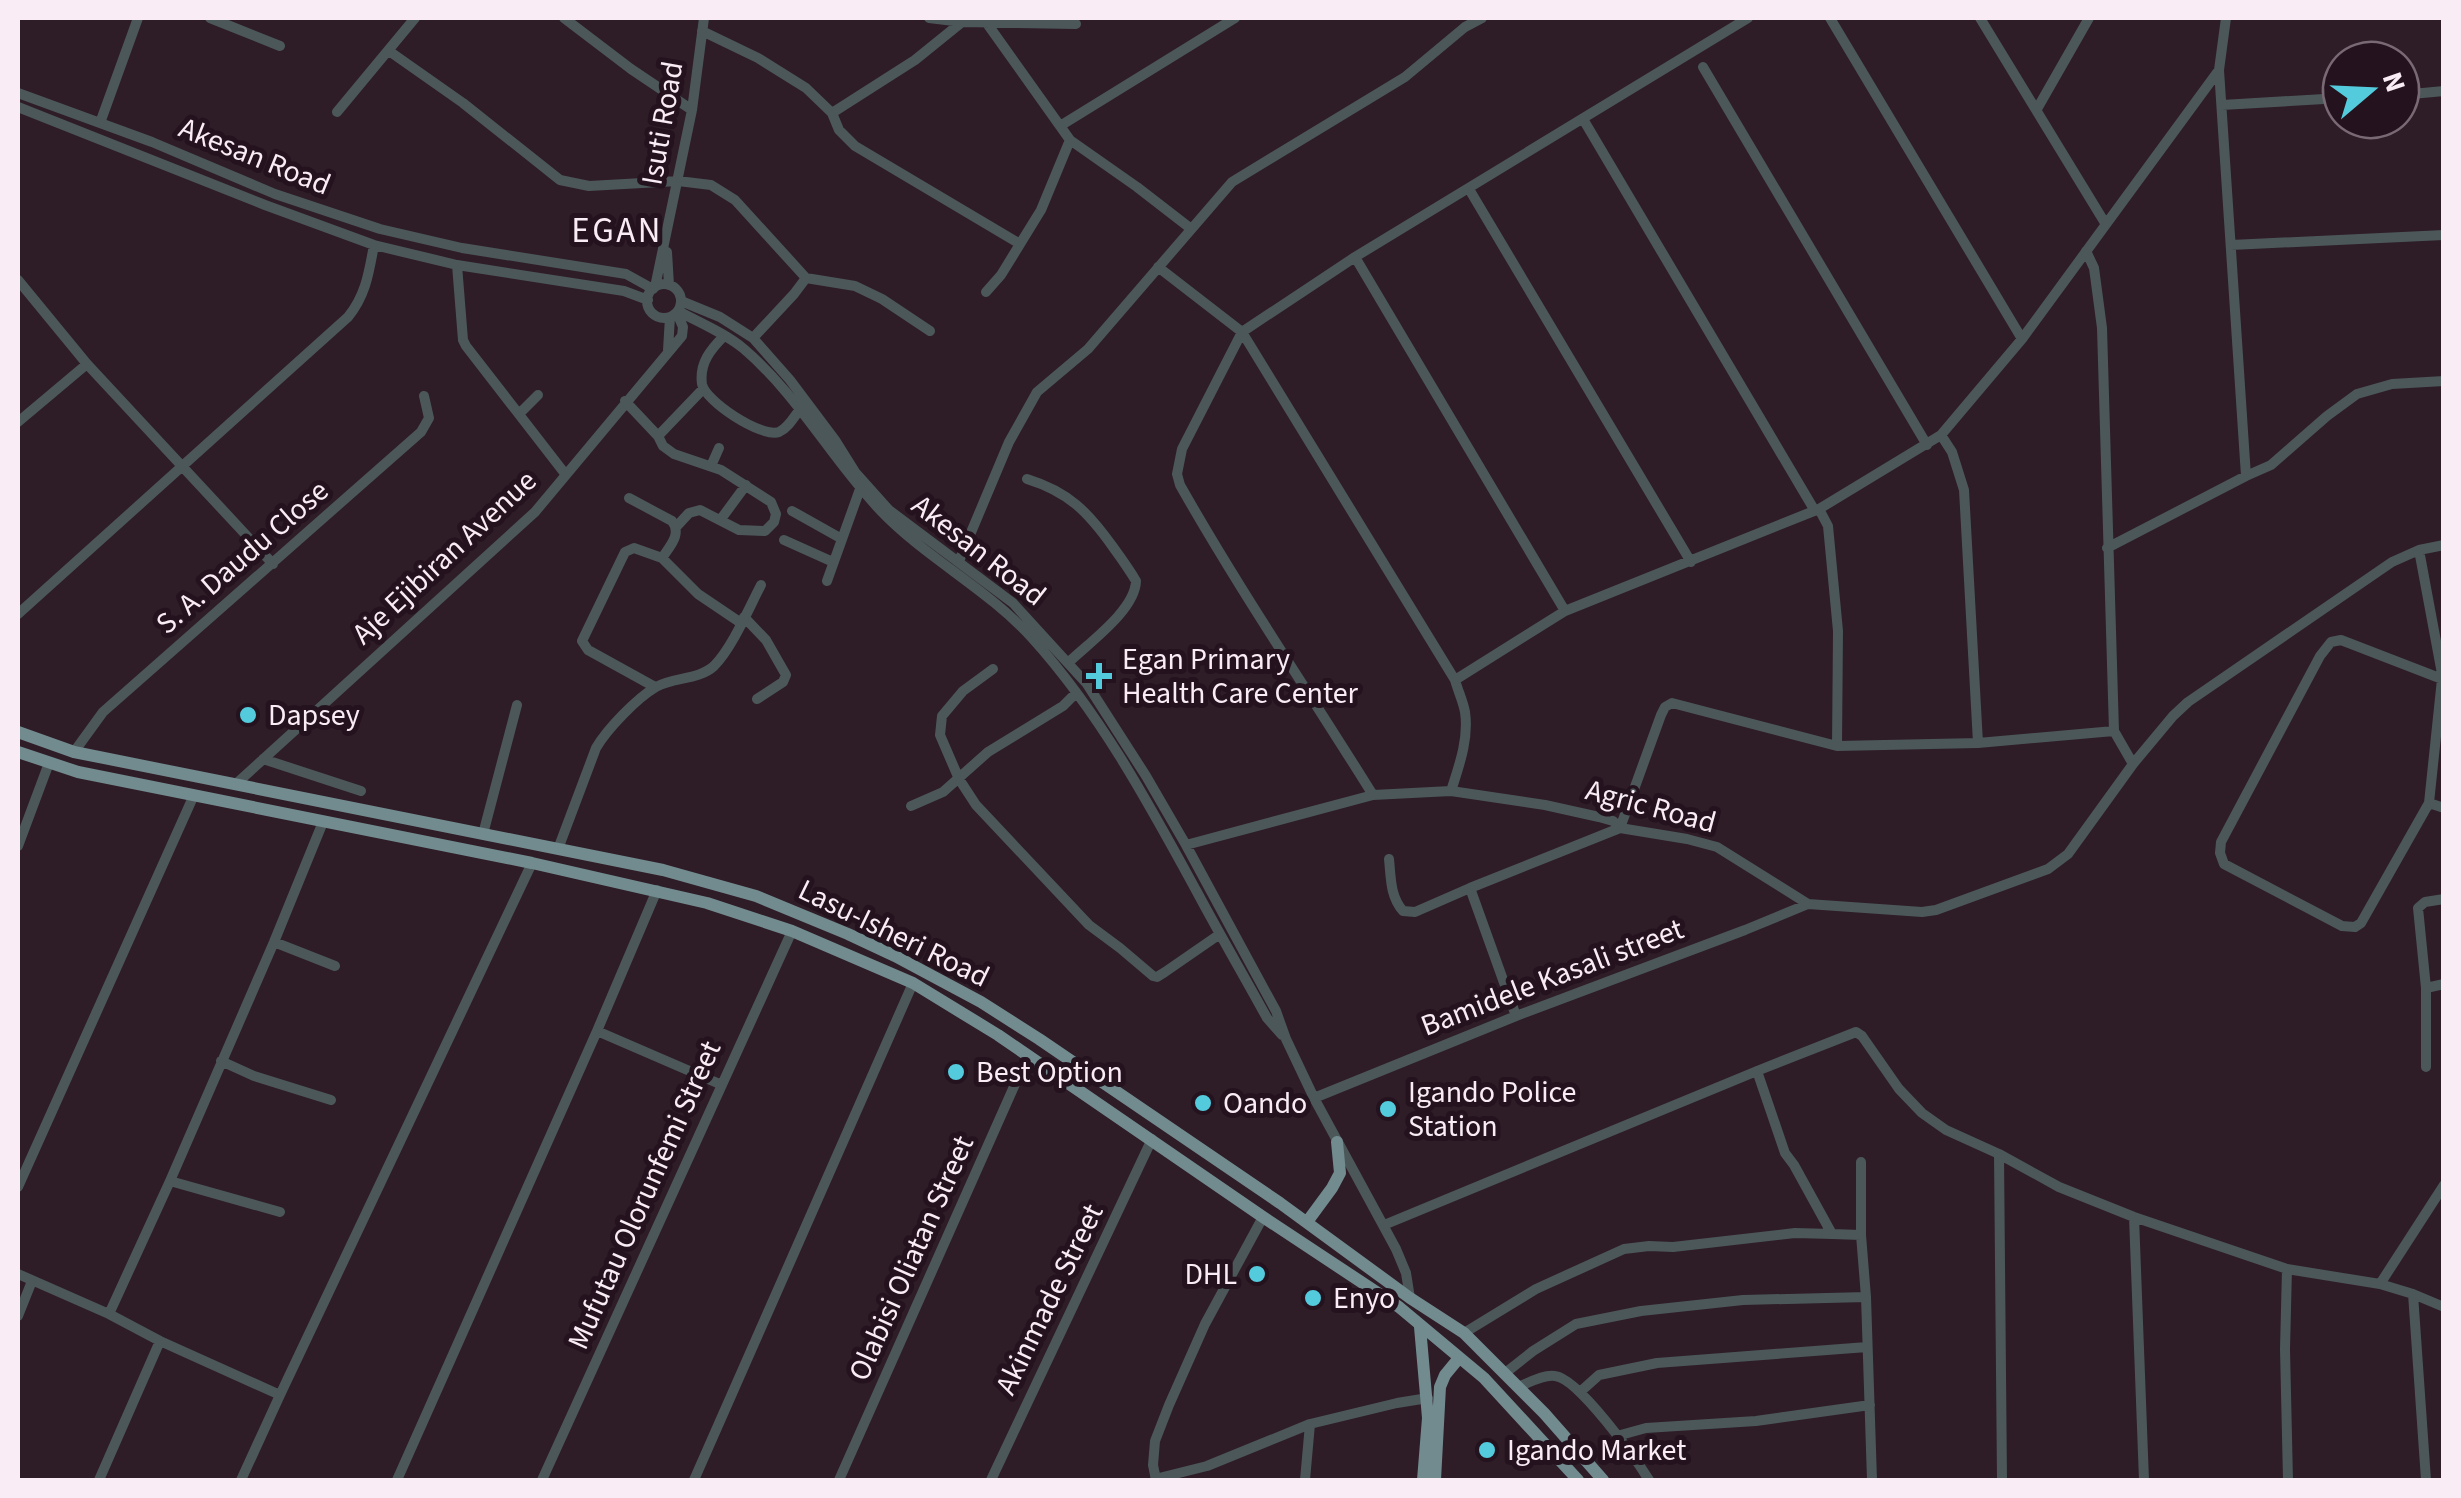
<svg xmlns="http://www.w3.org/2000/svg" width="2461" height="1498" font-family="'Source Sans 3',sans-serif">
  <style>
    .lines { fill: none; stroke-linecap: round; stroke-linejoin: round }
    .minor { stroke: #4b5759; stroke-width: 10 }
    .major { stroke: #718b8f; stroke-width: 12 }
    .poi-dot { fill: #53cbdc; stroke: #24121e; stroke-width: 4 }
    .labels { text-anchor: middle; stroke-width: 10; stroke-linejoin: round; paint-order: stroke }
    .street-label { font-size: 30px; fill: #f9ecf4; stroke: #24121e }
    .poi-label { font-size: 30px; fill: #f9ecf4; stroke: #24121e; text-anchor: start }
    .quarter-label { font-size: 35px; letter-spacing: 2.5px; fill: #f9ecf4; stroke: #24121e }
  </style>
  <rect width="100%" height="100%" fill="#2e1c27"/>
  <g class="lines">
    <path class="minor" d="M210,18L280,46
      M564,18L631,69L692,110
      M929,18L962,22L1076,24
      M986,18V22L1070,140L1137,187L1190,228
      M1830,18L2022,339
      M1980,18L2105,223
      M702,31L758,58L806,88L832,113L839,130L855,146L1020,244
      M389,51L463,103L560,180L589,186L678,181L711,185L735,200L806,278L855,286L882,299L930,331
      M1703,67L1927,445
      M18,93L152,142L275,194L380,229L462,248L626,274L653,289
      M2401,95L2444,91
      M2222,105L2341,98
      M18,107L265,205L374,245L457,265L624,291L648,300
      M2037,109L2089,18
      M337,112L415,18
      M832,113L915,60L962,22
      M1583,119L1815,511
      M100,123L138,18
      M1060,126L1235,18
      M1469,189L1691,562
      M2231,245L2444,235
      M2086,251L2094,268L2102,328L2114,731L2133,764
      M667,252L669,285
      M1355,257L1565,611
      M457,265L463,340L466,346L566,475
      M1158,267L1242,332L1455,680
      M18,280L87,364L273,564
      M647 301a17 17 0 1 1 34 0a17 17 0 1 1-34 0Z
      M655,287L692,110L704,18
      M986,292L1001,275L1041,210L1070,140
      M681,301L720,317L753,338L790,380L835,440L855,472L889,510L1013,603L1087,684L1146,776L1186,845L1276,1011L1286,1039L1314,1098L1396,1249L1406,1273L1410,1298
      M678,311C700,323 725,333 744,349C799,396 832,460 881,511C926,558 989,590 1032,638C1100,713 1149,804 1197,892C1220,935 1244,976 1267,1018L1282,1035
      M724,336C711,349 699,363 702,384C705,401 761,438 779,432C788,428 794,417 800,409
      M753,338L794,294L806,278
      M668,350L670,317
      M625,401L658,436L703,389
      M519,414L538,395
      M18,422L87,364
      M1941,435L1952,452L1964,490L1978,743
      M658,436L663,446L674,454L721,470L771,502L776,514L774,522L765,531L739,530L700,510L689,513L676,527
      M711,466L719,448
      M2246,476L2271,465L2327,416L2357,394L2392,384L2444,381
      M1027,479C1069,492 1088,512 1113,547C1121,558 1129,569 1136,581C1135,610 1090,642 1069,662
      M629,498L672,521C682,534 670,546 662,558L634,548L625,552L582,641L588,650L655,687
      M1819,509L1828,526L1838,631L1837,746
      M792,511L842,539
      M721,519L746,485
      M784,540L833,562
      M2107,548L2246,476L2219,70L2226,18
      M2419,550L2443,679
      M662,558L698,594L741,623
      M959,561L1009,442L1037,392L1088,349L1232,182L1405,77L1465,27L1482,18
      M827,581L860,489
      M18,614L348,317C366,295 369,272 374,245
      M744,617L766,640L786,675L783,682L757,699
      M2341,640L2442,679L2429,803L2361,923L2355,927L2342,926L2224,864L2220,853L2221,842L2320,656L2331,642Z
      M993,669L963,691L942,716L940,735L959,779L976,805L1089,925L1120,948L1153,976L1157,977L1165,972L1220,934
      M74,752L103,712L421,432L429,418L424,396
      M263,759L361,791
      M237,783L535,512L682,336L683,327L677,313
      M1451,791C1459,766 1469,739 1465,712C1463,701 1458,691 1455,680L1565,611L1819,509L1941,435L2022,339L2219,70
      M1373,795C1309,692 1240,591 1180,485L1177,474L1182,449L1242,332L1355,257L1748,18
      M2429,803L2444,808
      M911,806L943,792L988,752L1063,706L1076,693
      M483,834L517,705
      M1186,845L1373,795L1451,791L1545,805L1599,817L1613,821L1620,828L1687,839L1717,847L1808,904L1922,912L1936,910L2048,869L2068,854L2133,764L2173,716L2188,702L2392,562L2419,550L2444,545
      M18,846L49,763
      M558,849L596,748C607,729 637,698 656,687C673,677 699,680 714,666C732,648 749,608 761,585
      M1389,859C1391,878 1390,896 1403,911L1415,912L1470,888L1620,828L1661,715L1665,707L1672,703L1837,746L1978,743L2114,731
      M1470,888L1516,1016
      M274,942L335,966
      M2426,988L2444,984
      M597,1031L722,1085
      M221,1061L254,1076L331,1100
      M2426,1067V988L2418,908L2425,902L2444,899
      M1757,1071L1785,1153L1794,1165L1832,1234L1861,1235L1866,1297L1872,1480
      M1314,1098L1516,1016L1745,930L1808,904
      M1999,1154L2002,1480
      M170,1181L280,1212
      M18,1187L194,795
      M2134,1217L2144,1480
      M1384,1225L1757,1071L1856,1032L1862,1036L1899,1089L1922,1113L1946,1130L1999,1154L2059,1187L2134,1217L2287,1269L2380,1284L2413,1294L2444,1307
      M1861,1235V1162
      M2287,1269L2285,1349L2288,1480
      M18,1274L109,1314L160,1341L280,1395
      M2380,1284L2444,1185
      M2413,1294L2426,1480
      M109,1314L170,1181L274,942L323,822
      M18,1316L32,1281
      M1464,1333L1536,1289L1624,1249L1649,1246L1673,1247L1795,1233L1832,1234
      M1504,1374L1533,1351L1576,1324L1641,1311L1743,1300L1866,1297
      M1518,1387C1529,1383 1543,1374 1555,1376C1578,1378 1636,1459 1649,1480
      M1580,1392L1599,1375L1657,1363L1867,1347
      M1617,1436L1646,1428L1756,1421L1870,1405
      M1155,1479L1207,1466L1310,1424L1397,1403L1428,1398
      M99,1480L160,1341
      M241,1480L280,1395L532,863
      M397,1480L597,1031L657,890
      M542,1480L792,931
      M694,1480L913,983
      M839,1480L1028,1055
      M991,1480L1152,1139
      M1156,1480L1153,1465L1155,1441L1169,1405L1205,1324L1263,1217
      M1305,1480L1310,1424"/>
    <path class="major" d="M18,732L74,752L663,870L756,896L848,934L895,956L981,1002L1039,1039L1280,1203L1410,1298L1464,1333L1544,1413L1603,1480
      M18,752L78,772L532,863L707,903L792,931L913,983L998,1035L1263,1217L1399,1307L1484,1378L1578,1480
      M1307,1222L1332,1188L1340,1173L1337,1142
      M1420,1327L1428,1418L1423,1480
      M1435,1480L1440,1387L1445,1375L1459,1358"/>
  </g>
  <g class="poi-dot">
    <path d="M1094 661h10v10h10v10h-10v10h-10v-10h-10v-10h10z"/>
    <circle cx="248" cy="715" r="10"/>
    <circle cx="956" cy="1072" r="10"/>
    <circle cx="1203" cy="1103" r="10"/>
    <circle cx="1388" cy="1109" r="10"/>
    <circle cx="1257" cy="1274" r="10"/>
    <circle cx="1313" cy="1298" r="10"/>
    <circle cx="1487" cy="1450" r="10"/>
  </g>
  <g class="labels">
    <g class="street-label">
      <text transform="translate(662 123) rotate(-80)" y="10">Isuti Road</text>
      <text transform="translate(255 156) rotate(22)" y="10">Akesan Road</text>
      <text transform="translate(979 550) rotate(38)" y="10">Akesan Road</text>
      <text transform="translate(242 557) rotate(-41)" y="10">S. A. Daudu Close</text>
      <text transform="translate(444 557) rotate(-43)" y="10">Aje Ejibiran Avenue</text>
      <text transform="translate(1651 806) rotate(15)" y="10">Agric Road</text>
      <text transform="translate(894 933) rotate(26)" y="10">Lasu-Isheri Road</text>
      <text transform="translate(1552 977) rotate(-21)" y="10">Bamidele Kasali street</text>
      <text transform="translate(644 1195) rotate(-66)" y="10">Mufutau Olorunfemi Street</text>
      <text transform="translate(911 1258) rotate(-66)" y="10">Olabisi Oliatan Street</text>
      <text transform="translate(1049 1299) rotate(-64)" y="10">Akinmade Street</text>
    </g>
    <g class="poi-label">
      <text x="1122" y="669">Egan Primary<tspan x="1122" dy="34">Health Care Center</tspan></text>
      <text x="268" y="725">Dapsey</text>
      <text x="976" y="1082">Best Option</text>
      <text x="1408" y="1102">Igando Police<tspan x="1408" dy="34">Station</tspan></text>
      <text x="1223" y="1113">Oando</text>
      <text x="1237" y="1284" text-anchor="end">DHL</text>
      <text x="1333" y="1308">Enyo</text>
      <text x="1507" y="1460">Igando Market</text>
    </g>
    <g class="quarter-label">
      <text x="617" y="242">EGAN</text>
    </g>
  </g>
  <rect width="2461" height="1498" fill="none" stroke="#f9ecf4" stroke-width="40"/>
  <g transform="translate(2371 90) rotate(71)"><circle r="48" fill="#24121e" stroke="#796974" stroke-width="2.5"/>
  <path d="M0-8L18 38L0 25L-18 38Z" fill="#53cbdc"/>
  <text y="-15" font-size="28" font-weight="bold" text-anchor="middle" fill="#f9ecf4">N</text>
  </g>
</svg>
